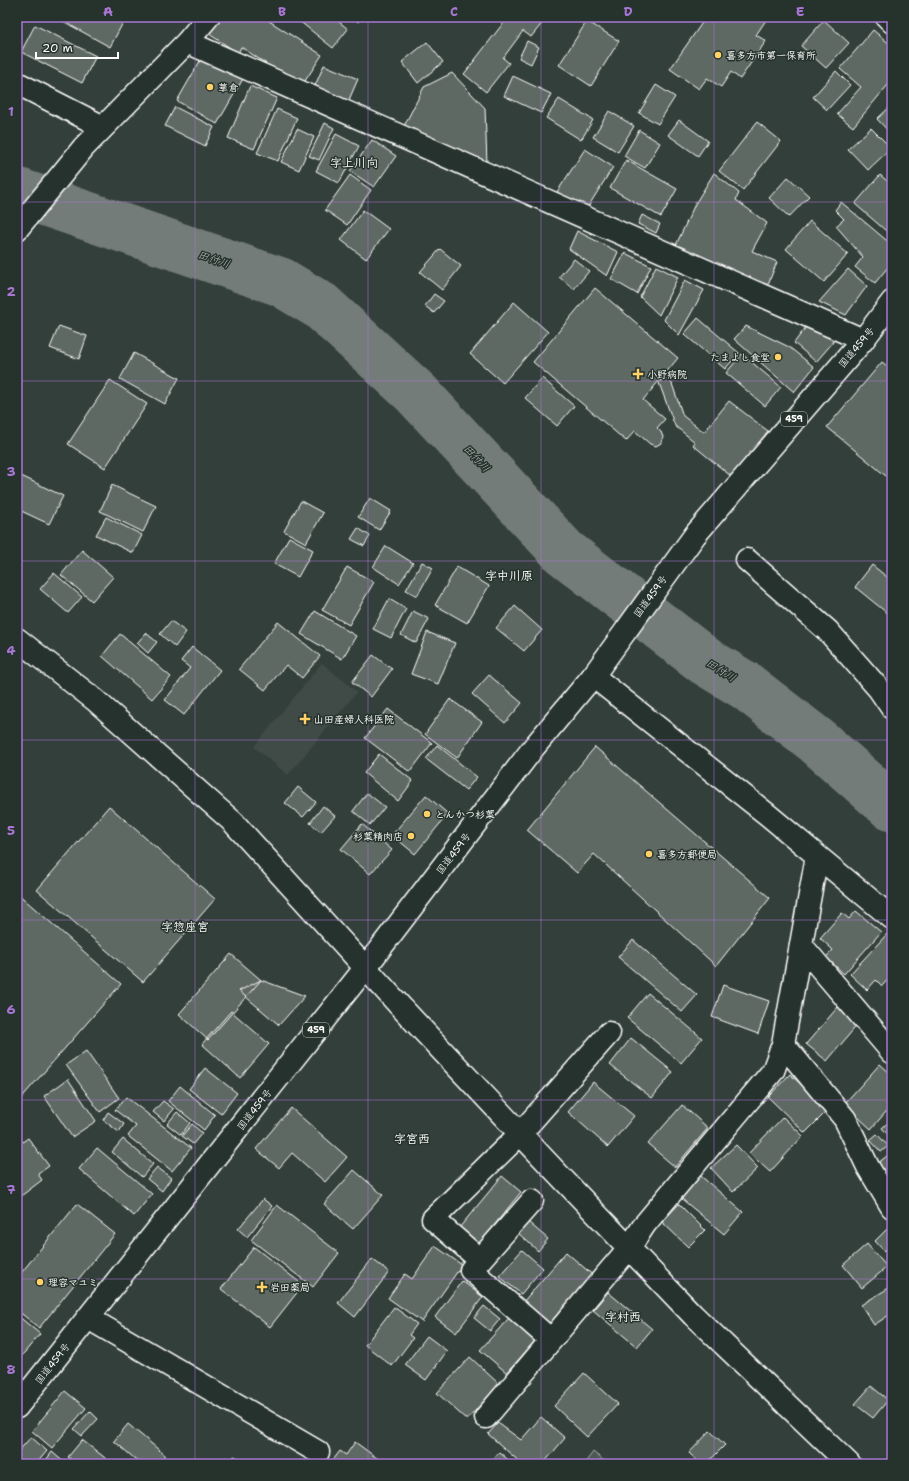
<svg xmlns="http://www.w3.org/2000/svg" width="909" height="1481" font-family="'Shantell Sans','Klee One',sans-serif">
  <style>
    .built { fill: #404c47 }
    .green { fill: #4d5853; stroke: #a6aca9 }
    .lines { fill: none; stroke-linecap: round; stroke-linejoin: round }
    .river { stroke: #737b78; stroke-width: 49 }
    .building { fill: #5f6964; stroke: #fff }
    .minor-casing { stroke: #fff; stroke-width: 25 }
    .highway-casing { stroke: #fff; stroke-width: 25 }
    .minor { stroke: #26332d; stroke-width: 22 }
    .highway { stroke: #26332d; stroke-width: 22 }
    .grid { fill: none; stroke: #a976d5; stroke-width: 1; stroke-opacity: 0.55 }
    .poi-dot { fill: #ffd166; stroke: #26332d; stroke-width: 1.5 }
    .labels { text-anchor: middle; stroke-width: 3; stroke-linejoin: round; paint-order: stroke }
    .shield { fill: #26332d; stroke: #bec2c0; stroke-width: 1 }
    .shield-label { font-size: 9px; font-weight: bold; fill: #fff }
    .poi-label { font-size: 10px; font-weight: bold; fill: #fff; stroke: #26332d; text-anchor: start }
    .street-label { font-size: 10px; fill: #fff; stroke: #26332d }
    .water-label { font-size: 11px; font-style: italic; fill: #b9bdbc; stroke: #26332d }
    .quarter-label { font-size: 12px; font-weight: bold; fill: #fff; stroke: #26332d }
    .neatline { fill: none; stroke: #a976d5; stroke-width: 1.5 }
    .grid-label { font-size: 13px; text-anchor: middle; font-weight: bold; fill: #a976d5 }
  </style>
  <rect width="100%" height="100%" fill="#333f3a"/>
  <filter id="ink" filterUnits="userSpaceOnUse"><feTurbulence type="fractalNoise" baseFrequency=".025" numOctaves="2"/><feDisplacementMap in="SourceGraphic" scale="8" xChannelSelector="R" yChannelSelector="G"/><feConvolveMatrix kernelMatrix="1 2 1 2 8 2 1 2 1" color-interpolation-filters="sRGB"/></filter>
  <g filter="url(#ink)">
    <path class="built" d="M322,663L357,692L288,775L254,747Z"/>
    <path class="green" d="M593,1452L608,1464H584Z"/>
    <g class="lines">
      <path class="river" d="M17,192L281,282L321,306L416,393L564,552L705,661L746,686L817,741L892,807"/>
    </g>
    <path class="building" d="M60,17H126L110,47L59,19Z
      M220,17H263L322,55L301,87L241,47L238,53L209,34Z
      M301,17H333L348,29L333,48L298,20Z
      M353,17H362L358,22Z
      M508,17H539L544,21L531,37L523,31L503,58L509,63L486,92L464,74Z
      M706,17H768L756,35L766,41L740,79L731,72L721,87L707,78L699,89L670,69Z
      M824,20L849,43L826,68L801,46Z
      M587,21L619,41L591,86L559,65Z
      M35,25L96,56L82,83L21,52Z
      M873,30L892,46V80L853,127L837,114L861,87L840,69Z
      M527,41L539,47L531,64L519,58Z
      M427,42L443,62L418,83L402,62Z
      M204,54L244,77L217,124L177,101Z
      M324,65L358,79L348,102L314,88Z
      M836,71L850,85L827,110L813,97Z
      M452,73L485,108L487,164L403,128L424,87Z
      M513,76L551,94L541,113L504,96Z
      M656,85L675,97L658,124L639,113Z
      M250,86L277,98L254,149L228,138Z
      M559,99L593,120L581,140L546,118Z
      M892,105V135L877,119Z
      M175,107L214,127L205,146L165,126Z
      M277,109L297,118L278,161L257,153Z
      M609,111L634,126L618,152L593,137Z
      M679,120L708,141L698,156L668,135Z
      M757,122L781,141L743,190L719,171Z
      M325,123L334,128L319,160L309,156Z
      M871,128L891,148L868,170L848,149Z
      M297,129L314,137L299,170L281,162Z
      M639,130L660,143L645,168L624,156Z
      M336,134L359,146L339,183L316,171Z
      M372,140L396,156L374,187L350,171Z
      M585,149L613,167L586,210L557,192Z
      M626,160L677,189L661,217L610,188Z
      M714,173L739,193L736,200L767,223L752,251L777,262L766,289L736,276L676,245L695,204Z
      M350,175L371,190L347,225L325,210Z
      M880,175L892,185V236L855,204Z
      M788,177L809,196L789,217L769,198Z
      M841,202L892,245V262L875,283L855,267L863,257L836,226L844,219L835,210Z
      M363,210L389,229L366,259L341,240Z
      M642,215L660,224L656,233L638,224Z
      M810,221L848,254L824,282L786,249Z
      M577,231L618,252L607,276L569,249Z
      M440,249L461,266L442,290L420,272Z
      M625,253L651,266L637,294L611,279Z
      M574,259L589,271L574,289L559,277Z
      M656,266L678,277L659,315L640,297Z
      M848,269L867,286L846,315L819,302Z
      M685,280L704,290L679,335L664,320Z
      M595,288L678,358L643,400L665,419L657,428L661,432L663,437L661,443L656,446L650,444L635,431L626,441L533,362Z
      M434,294L444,301L434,313L425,306Z
      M514,302L548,332L503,383L470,354Z
      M698,318L739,353L725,369L684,334Z
      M59,326L87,336L79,359L50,348Z
      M746,326L789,347L814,367L794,392L734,339Z
      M806,327H819L835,340L816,362L794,343Z
      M134,353L179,378L165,404L120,379Z
      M742,354L781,387L765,406L726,373Z
      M882,362L892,370V481L827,427Z
      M668,372L683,416L704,432L729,401L768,431L732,477L693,445L695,442L675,426L659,383Z
      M542,378L574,406L557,426L525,398Z
      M110,380L147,404L105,468L68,444Z
      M17,474L63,496L49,524L17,509Z
      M112,485L156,506L143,532L100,511Z
      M370,498L391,511L379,530L358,517Z
      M301,501L323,513L306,543L284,531Z
      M106,517L142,535L133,553L96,535Z
      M358,528L370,536L364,546L351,539Z
      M289,537L313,550L298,577L274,564Z
      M386,546L413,563L399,584L373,567Z
      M82,550L113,577L92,601L61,575Z
      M422,562L433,568L417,596L406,590Z
      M872,565L892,581V617L855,587Z
      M347,567L374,582L349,625L322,610Z
      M457,567L489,586L467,623L435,605Z
      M54,573L82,597L68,613L40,589Z
      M389,599L406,609L391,638L373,629Z
      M515,606L542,630L524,651L496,628Z
      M315,611L356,636L342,659L301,634Z
      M413,611L429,619L416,643L401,635Z
      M171,621L186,632L175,647L160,634Z
      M278,622L320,656L302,678L286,665L265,690L239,669Z
      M427,632L455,643L438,684L411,674Z
      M146,633L157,642L148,653L137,643Z
      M120,634L171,677L152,699L102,656Z
      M192,647L220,670L184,715L165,700L190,668L181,661Z
      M373,655L392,669L371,697L352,682Z
      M489,675L522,703L505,723L472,694Z
      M450,699L482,722L457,758L425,734Z
      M388,709L432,743L410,772L365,738Z
      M437,745L477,777L466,790L426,759Z
      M595,747L770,898L716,966L594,854L577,873L527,830Z
      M379,754L413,781L398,801L364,773Z
      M298,787L316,802L303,817L285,803Z
      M367,793L385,807L370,825L353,811Z
      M426,795L448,814L415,854L392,835Z
      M109,806L215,899L143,982L37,890Z
      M323,806L335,816L321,832L310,823Z
      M362,824L392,850L370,874L341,849Z
      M17,893L121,984L17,1103Z
      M856,911L881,932L844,974L826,957L833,950L820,938L842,913L849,919Z
      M887,934L892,939V975L882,986L876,980L867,990L850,974Z
      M633,940L697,995L682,1012L618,957Z
      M231,954L261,980L208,1040L179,1014Z
      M261,980L305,996L279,1025L239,991Z
      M723,985L769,1001L758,1034L712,1017Z
      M648,993L702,1038L681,1063L627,1018Z
      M838,1007L858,1024L827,1061L806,1044Z
      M231,1011L269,1044L240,1078L202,1044Z
      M631,1038L673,1072L652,1098L610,1065Z
      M86,1051L119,1098L100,1112L66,1065Z
      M880,1064L892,1075V1105L871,1129L844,1104Z
      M205,1068L237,1093L221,1114L189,1089Z
      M790,1074L828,1110L805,1133L768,1097Z
      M68,1079L96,1121L72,1137L44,1096Z
      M593,1082L634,1116L608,1147L568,1112Z
      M180,1086L215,1115L204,1130L168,1101Z
      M126,1097L191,1148L172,1171L128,1136L136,1126L115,1110Z
      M163,1101L174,1109L164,1121L153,1112Z
      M682,1105L708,1128L675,1167L648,1144Z
      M291,1108L347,1157L325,1182L292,1153L279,1168L256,1149Z
      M108,1112L124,1124L119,1132L103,1120Z
      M177,1112L190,1123L181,1135L167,1124Z
      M783,1117L803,1136L770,1172L749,1153Z
      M892,1119V1139L882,1128Z
      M192,1124L202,1133L193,1144L182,1136Z
      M877,1134L888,1146L881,1152L870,1140Z
      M28,1138L49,1166L38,1174L42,1180L21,1196L17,1191V1146Z
      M123,1139L153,1164L142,1177L112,1152Z
      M736,1145L758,1168L733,1192L711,1168Z
      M97,1148L152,1194L134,1216L79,1169Z
      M892,1152V1181L878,1163Z
      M157,1167L171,1178L162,1191L147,1179Z
      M354,1170L383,1195L353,1229L324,1204Z
      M696,1172L743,1212L724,1234L677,1195Z
      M502,1176L521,1192L479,1244L459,1228Z
      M263,1199L272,1206L247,1237L238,1229Z
      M77,1204L115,1234L39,1328L17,1310V1278Z
      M679,1204L705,1230L688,1247L662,1222Z
      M277,1205L339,1253L313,1287L251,1240Z
      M528,1222L548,1239L538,1251L518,1233Z
      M890,1226L892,1228V1243L884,1251L875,1241Z
      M867,1244L887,1267L862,1288L843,1265Z
      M435,1246L462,1265L422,1322L388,1298L405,1274L412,1279Z
      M254,1247L303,1285L270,1327L221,1289Z
      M522,1250L543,1268L521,1294L499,1276Z
      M566,1252L595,1277L552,1326L523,1302Z
      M372,1259L389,1272L355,1317L338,1303Z
      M462,1281L483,1297L456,1333L435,1317Z
      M892,1286V1313L874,1325L861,1305Z
      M608,1292L652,1329L637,1347L593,1310Z
      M484,1306L500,1319L490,1331L474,1318Z
      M394,1307L417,1324L409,1335L413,1338L392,1366L365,1345Z
      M17,1315L40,1334L19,1359L17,1357Z
      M509,1318L535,1341L507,1373L480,1350Z
      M427,1336L447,1351L426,1380L405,1365Z
      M470,1357L499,1384L467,1420L437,1393Z
      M584,1373L618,1404L587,1437L554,1406Z
      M871,1386L888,1400L873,1418L855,1404Z
      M65,1391L86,1408L52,1448L32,1431Z
      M90,1411L98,1419L82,1436L74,1429Z
      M541,1417L565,1438L543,1464H522L488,1434L498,1423L521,1440Z
      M128,1424L165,1455L158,1464H141L114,1441Z
      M710,1431L725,1445L706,1464H701L689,1453Z
      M31,1437L47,1451L36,1464H17V1453Z
      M82,1440L113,1464H77L68,1457Z
      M355,1442L385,1464H330L340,1451L346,1455Z
      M52,1452L66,1464H43Z
      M499,1452L513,1464H489Z
      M234,1456L250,1464H230Z"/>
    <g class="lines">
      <defs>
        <path id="minor" d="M887,17L892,22
          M187,42L863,340
          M17,83L103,127
          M17,229L84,147L187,42L208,17
          M747,560L828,631L879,689L892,708
          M17,639L95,700L233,822L401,1007L560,1176L693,1315L849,1464
          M593,676L768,815L892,918
          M801,945L892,1052
          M783,1044L845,1119L868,1167L892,1207
          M532,1201L471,1270L551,1340
          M480,1260L433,1219L520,1134L609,1033
          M95,1322L318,1452
          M486,1417L629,1248L645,1224L773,1071L783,1044L817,856"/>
        <path id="highway" d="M17,1407L366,967L534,747L593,676L695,535L863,340L892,302"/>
      </defs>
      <use href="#minor" class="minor-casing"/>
      <use href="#highway" class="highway-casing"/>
      <use href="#minor" class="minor"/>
      <use href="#highway" class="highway"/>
    </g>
  </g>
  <path class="grid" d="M195,17V1464M368,17V1464M541,17V1464M714,17V1464M17,202H892M17,381H892M17,561H892M17,740H892M17,920H892M17,1100H892M17,1279H892"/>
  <g class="poi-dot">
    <circle cx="718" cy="55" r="4"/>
    <circle cx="210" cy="87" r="4"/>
    <circle cx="778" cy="357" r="4"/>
    <path d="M636 368h4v4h4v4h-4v4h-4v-4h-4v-4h4z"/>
    <path d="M303 713h4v4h4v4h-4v4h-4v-4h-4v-4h4z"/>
    <circle cx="427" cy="814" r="4"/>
    <circle cx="411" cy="836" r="4"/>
    <circle cx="649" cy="854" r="4"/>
    <circle cx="40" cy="1282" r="4"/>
    <path d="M260 1281h4v4h4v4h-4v4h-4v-4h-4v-4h4z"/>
  </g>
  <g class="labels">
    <g class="shield">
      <rect x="781" y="412" width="26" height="14" rx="3"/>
      <rect x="303" y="1023" width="26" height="14" rx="3"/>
    </g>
    <g class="shield-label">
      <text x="794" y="422">459</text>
      <text x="316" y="1033">459</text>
    </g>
    <g class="poi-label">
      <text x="726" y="59">喜多方市第一保育所</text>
      <text x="218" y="91">華倉</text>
      <text x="770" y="361" text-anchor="end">たまよし食堂</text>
      <text x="647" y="378">小野病院</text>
      <text x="314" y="723">山田産婦人科医院</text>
      <text x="435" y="818">とんかつ杉葉</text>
      <text x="403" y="840" text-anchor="end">杉葉精肉店</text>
      <text x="657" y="858">喜多方郵便局</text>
      <text x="48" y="1286">理容マユミ</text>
      <text x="270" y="1291">岩田薬局</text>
    </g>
    <g class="street-label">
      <text transform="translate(856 347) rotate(-50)" y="4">国道459号</text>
      <text transform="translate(650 596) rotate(-54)" y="4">国道459号</text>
      <text transform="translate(453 853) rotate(-53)" y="4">国道459号</text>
      <text transform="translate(254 1109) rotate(-52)" y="4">国道459号</text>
      <text transform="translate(52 1363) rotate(-52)" y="4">国道459号</text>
    </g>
    <g class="water-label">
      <text transform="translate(214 259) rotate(19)" y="4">田付川</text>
      <text transform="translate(477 458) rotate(47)" y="4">田付川</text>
      <text transform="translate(721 670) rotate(32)" y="4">田付川</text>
    </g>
    <g class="quarter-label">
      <text x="354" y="167">字上川向</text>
      <text x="509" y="580">字中川原</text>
      <text x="185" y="931">字惣座宮</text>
      <text x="412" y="1143">字宮西</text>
      <text x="623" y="1321">字村西</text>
    </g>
  </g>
  <rect width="909" height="1481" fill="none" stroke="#26332d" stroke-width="44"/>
  <path d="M36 52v6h82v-6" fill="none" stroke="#ffffff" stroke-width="2"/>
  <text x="42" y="52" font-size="12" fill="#ffffff" stroke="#26332d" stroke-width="3" paint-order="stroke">20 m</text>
  <rect x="22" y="22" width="865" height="1437" class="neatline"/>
  <g class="grid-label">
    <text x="108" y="16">A</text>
    <text x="282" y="16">B</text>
    <text x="454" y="16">C</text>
    <text x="628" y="16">D</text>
    <text x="800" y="16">E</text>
    <text x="11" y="116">1</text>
    <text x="11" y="296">2</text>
    <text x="11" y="476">3</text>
    <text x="11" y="655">4</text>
    <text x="11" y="835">5</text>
    <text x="11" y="1014">6</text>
    <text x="11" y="1194">7</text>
    <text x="11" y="1374">8</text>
  </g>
</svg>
